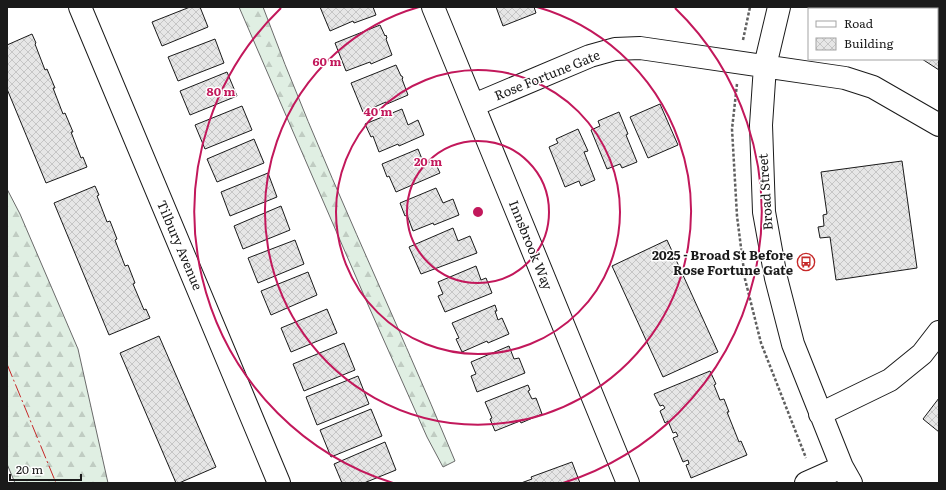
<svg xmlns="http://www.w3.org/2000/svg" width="946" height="490" font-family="Literata,serif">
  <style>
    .forest { fill: url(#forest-firs); stroke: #6a6a6a }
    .building { fill: url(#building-cross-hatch); stroke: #1a1a1a }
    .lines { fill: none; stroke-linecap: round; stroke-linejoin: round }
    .minor-casing { stroke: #1a1a1a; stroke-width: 24 }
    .path { stroke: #5f5f5f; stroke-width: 2.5; stroke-dasharray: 3 2; stroke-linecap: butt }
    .minor { stroke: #fff; stroke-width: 22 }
    .power { stroke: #c62828; stroke-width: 1; stroke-dasharray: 14 3 2 3; stroke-linecap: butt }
    .ring { fill: none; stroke: #c2185b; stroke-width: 2 }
    .labels { text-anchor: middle; stroke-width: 3; stroke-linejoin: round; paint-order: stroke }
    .street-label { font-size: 13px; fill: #1a1a1a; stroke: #fff }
    .poi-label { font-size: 13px; font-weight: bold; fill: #1a1a1a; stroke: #fff; text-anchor: end }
    .centre { fill: #c2185b; stroke: #fff; stroke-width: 2 }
    .ring-label { font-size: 12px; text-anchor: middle; font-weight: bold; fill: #c2185b; stroke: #fff; stroke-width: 3; stroke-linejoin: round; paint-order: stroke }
  </style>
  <defs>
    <pattern id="forest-firs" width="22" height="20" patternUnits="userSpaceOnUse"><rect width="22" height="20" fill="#e0efe3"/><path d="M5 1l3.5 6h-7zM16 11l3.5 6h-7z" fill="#c0ccc2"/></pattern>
    <pattern id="building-cross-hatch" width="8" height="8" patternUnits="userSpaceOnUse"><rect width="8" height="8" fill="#e6e6e6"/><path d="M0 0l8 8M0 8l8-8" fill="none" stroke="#c5c5c5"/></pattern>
  </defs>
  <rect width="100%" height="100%" fill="#fff"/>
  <path class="forest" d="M239,7H263C320,161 392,309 455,461L443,467L427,437L369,307Z
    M7,189L20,214L78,349L108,483H15L7,464Z"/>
  <path class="building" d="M190,7H200L208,27L162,46L152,22Z
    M320,7H373L376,15L354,23L353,21L330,31Z
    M496,7H534L536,13L503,26Z
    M878,7H939V70L922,59H937V9H877Z
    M380,25L385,36L386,35L387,38L386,39L392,55L371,64L370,62L346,71L335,43Z
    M32,34L36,43L35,44L45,70L47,69L55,88H53L63,114L65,113L73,132H71L81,158L83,157L87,167L46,183L7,89V45Z
    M215,39L224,63L178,81L168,57Z
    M396,65L401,76H402L403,78L402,79L408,95L387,104L386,102L363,112L351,83Z
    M227,72L237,96L190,115L180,91Z
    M660,104L678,145L648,158L630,117Z
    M242,106L252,130L205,149L195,125Z
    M402,109L408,125L418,120L424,135L399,146L398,144L379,152L373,136L371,137L365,124Z
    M619,112L628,134L626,135L637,162L622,168L620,164L607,169L591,130L600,126L598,121Z
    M578,129L588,151L584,152L595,180L581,186L579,181L565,187L549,147L558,143L556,139Z
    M254,139L264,163L217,182L207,159Z
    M418,149L424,164L434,160L440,173L396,192L389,176L387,177L382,164Z
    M902,161L917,268L836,280L830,237L820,238L818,227L824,226L823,215L827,214L821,172Z
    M268,173L277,197L230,216L221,192Z
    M95,186L99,195L97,196L107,222L110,221L117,239L115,240L125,266L128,265L135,283L133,284L144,310L146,309L150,318L109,335L54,203Z
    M436,188L443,203L453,199L459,215L434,225L433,223L413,231L407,215L405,216L400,203Z
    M281,206L290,230L243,249L234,226Z
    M453,228L458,241L470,236L477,253L421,274L409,247Z
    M295,240L304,264L258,283L248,258Z
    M667,240L718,352L663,377L612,266Z
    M476,266L481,280L486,278L492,293L445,312L438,296L443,294L438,282Z
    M308,272L317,295L271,315L261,291Z
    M495,305L497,311H495L498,320L502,318L509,334L488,343L487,341L462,352L456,339L459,338L452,323Z
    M327,309L337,333L291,352L281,328Z
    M159,336L216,467L179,483H176L120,353Z
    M344,343L355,370L304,391L293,364Z
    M509,346L514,359L519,358L525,373L477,392L471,376L476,374L471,362Z
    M710,371L716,384L714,385L720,400L724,399L729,412H727L739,442L741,441L747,455L691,478L686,465L689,464L688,460L683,462L673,438L678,436L676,432L673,433L668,421L665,423L660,411L665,408L663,405L660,406L654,394Z
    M358,376L369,404L317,425L306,397Z
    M528,385L530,390L528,391L532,399L536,398L542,414L521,423L520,421L495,431L490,419L492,418L485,402Z
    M939,398V432L923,419Z
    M371,409L382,436L331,457L320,430Z
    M385,442L396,470L364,483H342L334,464Z
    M572,462L580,483H521L532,479L531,477Z"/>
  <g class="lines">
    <defs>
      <path id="minor" d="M80,7L279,483
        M433,7L628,483
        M779,7L765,66L761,125L764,212L776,278L793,344L842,467L851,483
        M474,105L590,56L615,49L640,48L845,78L873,87L939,125
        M820,414L890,380L922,354L939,332
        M806,483L842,467"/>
    </defs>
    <use href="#minor" class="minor-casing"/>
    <path class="path" d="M743,40L750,7
      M737,84L732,129L737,216L745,279L761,343L806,458"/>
    <use href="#minor" class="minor"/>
    <path class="power" d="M7,364L56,483"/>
  </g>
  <g class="ring">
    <circle cx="478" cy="212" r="71"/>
    <circle cx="478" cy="212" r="142"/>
    <path d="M537 7A213 213 0 1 1 419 7"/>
    <path d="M393 483A284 284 0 0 1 281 8M675 8A284 284 0 0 1 563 483"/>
  </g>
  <defs>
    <symbol id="bus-ring" viewBox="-11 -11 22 22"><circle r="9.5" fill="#fff" stroke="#c62828" stroke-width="1.5"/><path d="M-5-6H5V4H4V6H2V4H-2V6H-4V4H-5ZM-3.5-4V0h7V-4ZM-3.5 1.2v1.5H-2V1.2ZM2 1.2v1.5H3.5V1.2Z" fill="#c62828"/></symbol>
  </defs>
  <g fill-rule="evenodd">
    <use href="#bus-ring" x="796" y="252" width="20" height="20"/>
  </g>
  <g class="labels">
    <g class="street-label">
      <text transform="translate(547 75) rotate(-22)" y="5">Rose Fortune Gate</text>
      <text transform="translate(765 192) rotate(-94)" y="5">Broad Street</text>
      <text transform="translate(180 245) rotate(67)" y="5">Tilbury Avenue</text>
      <text transform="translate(531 245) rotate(68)" y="5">Innsbrook Way</text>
    </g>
    <g class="poi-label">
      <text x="793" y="260">2025 - Broad St Before<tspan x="793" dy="15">Rose Fortune Gate</tspan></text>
    </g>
  </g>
  <circle cx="478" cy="212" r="6" class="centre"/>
  <g class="ring-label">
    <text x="327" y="66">60 m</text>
    <text x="221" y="96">80 m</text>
    <text x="378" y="116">40 m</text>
    <text x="428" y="166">20 m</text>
  </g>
  <rect width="946" height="490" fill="none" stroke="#1a1a1a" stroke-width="16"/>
  <rect x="808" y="8" width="130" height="52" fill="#ffffff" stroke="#a3a3a3"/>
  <rect x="816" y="21" width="20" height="6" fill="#ffffff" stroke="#a3a3a3"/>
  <text x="844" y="28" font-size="12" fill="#1a1a1a">Road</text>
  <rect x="816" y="38" width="20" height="12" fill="url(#building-cross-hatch)" stroke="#a3a3a3"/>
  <text x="844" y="48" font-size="12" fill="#1a1a1a">Building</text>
  <path d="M10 474v6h71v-6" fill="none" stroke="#1a1a1a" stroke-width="2"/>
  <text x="16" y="474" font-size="12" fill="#1a1a1a" stroke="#ffffff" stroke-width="3" paint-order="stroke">20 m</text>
</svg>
